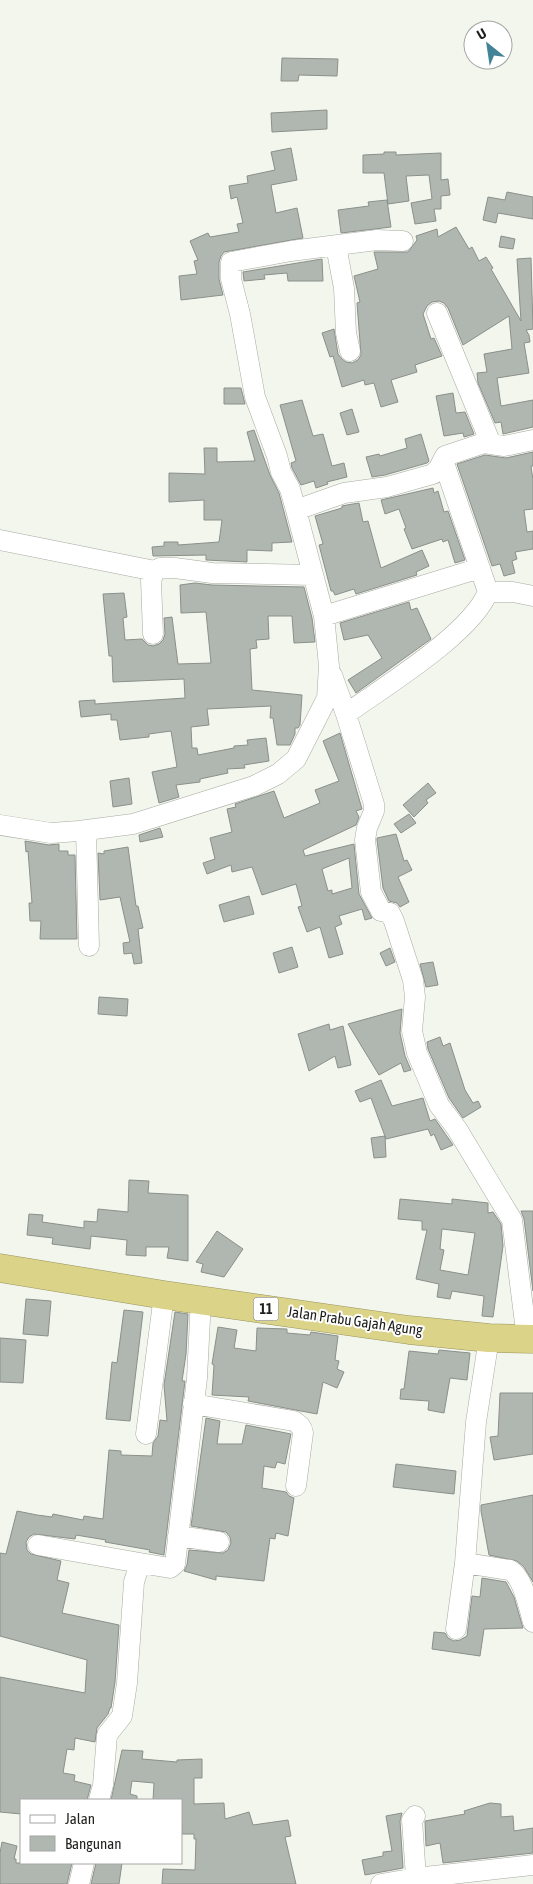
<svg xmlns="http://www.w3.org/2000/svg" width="533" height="1884" font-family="'Asap Condensed',sans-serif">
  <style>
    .building { fill: #b0b7b0; stroke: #8a908a; fill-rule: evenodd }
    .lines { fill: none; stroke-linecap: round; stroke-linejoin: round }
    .minor-casing { stroke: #a7aaa2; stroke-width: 21 }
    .highway-casing { stroke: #999462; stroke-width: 29 }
    .minor { stroke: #fff; stroke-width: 20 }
    .highway { stroke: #dbd387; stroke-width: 28 }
    .labels { text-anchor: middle; stroke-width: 4; stroke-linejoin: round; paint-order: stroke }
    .shield { fill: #fff; stroke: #626361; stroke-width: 1 }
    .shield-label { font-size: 14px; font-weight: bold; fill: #1f201d }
    .street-label { font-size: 15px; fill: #1f201d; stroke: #fff }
  </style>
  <rect width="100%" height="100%" fill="#f3f6ed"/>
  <path class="building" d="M282,58L338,59L337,76L299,75L298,81H281Z
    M327,110V129L272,132L271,113Z
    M291,148L297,180L271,185L276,213L297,208L303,238L224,252L221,256L219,262V279L223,295L181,300L179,276L197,274L194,261L198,260L190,241L208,233L210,237L239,232L237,224L243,223L237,197L231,199L229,186L248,183L247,176L275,170L271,152Z
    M384,152H396V155L441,153V180L448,179L450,195L441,196V209H434L436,221L415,224L411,203L432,199L429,175L406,176L409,201L388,204L384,173H363V155L384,154Z
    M507,192L533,197V219L498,213L496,223L483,220L488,197L505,200Z
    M387,200L391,227L341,233L338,210L369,206L368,202Z
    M456,227L469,249L472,247L479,261L486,257L493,268L491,269L521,321L517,259L531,258L533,329L526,330L529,335L530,342L524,343L529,373L497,378L501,406L533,400V427L503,434L501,422L495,423L478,383L477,373L487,372L484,354L512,349L509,316L463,345L448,308L444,303L439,301L432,302L427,306L423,314L431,339L434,338L442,356L415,365L417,372L391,380L398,402L381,407L374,383L365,385L364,380L342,387L333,356L330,357L322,333L334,329L338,354L342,359L346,362L352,363L358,360L361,355L357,303L360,302L354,276L378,269L374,252H408L417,240L416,236L437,229L438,237Z
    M501,236L515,239L513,249L499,247Z
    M322,259L323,281H288L287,273L264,275L265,279L244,281L243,272Z
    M224,388H241L245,404H224Z
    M453,393L456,413L465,412L474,434L464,437L463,433L444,436L436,396Z
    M302,400L313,436L323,434L332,466L344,463L347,477L327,482L328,484L316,488L314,481L301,485L292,468L291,463L296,461L280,405Z
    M352,409L359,432L347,435L340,413Z
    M254,430L270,475L279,493L292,542L272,543V551L247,550V562L206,560V555L153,556L152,547L164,546V542H178V545L219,542L222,520H204V500L169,502V473L205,474L204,448H217V462L255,461L247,432Z
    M421,434L429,461L427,463L385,475L372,477L366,457L379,454L380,456L407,448L405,439Z
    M533,452V466H531L533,480V509L524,510L527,532L533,531V549L515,552L517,559L512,561L515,573L504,576L500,564L492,566L457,464L485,455L506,458Z
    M433,488L434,493L438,491L444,512L448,511L465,560L455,563L448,540L443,542L442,539L412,549L404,529L406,528L399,509L385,514L381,500Z
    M359,503L363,522L368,521L381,568L422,550L429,566L416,572L417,575L356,594L354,589L335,595L333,591H331L319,545L323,544L315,516L342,508V506L347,505Z
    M195,583L212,585L304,587L312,618L315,642L294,643L292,616H268L269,639L256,640L257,648L250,649L252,690L302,695L300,725L298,728H295V734L290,745H277L273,718H270L271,706L207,709L209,725L191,727L192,748H197L198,755L234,748V746L248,745L247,740L266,738L269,761L244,765L245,768L227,769L228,773L200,779V782L176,785L179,797L159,803L152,772L177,767L171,731L149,734V737L120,740L117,720H111V714L81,717L79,701L95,700V704L185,698L184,679L113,682L112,656H109L103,594L124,593L127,617L123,618L125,640L142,639L148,645L153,646L159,644L163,640L165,634L164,618L172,617L178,664L211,663L206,612L181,613L180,585Z
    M409,602L411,610L417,608L431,639L356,693L348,680L382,658L368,635L344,640L340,623Z
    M340,733L362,809L356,811L359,817L356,825L303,850L305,856L354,844L359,894L372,918L365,920L362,909L339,916L342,924L335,927L343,954L329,958L320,927L307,932L298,907L302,906L296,884L262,895L252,867L232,872L231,865L207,874L203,863L215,859L210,838L232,832L227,809L236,807L235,804L274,791L284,818L320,803L315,790L339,781L323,741ZM349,858L352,888L332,894V890L328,891L322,869Z
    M129,778L132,804L113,807L110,781Z
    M428,783L436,793L426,800L428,803L414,817L403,805Z
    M409,814L416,823L401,833L394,824Z
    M160,828L163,837L140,842L139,835Z
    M396,834L404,861L407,860L412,870L398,877L409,902L400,907L397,903L389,901L383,888L377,840V838Z
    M25,841L49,845L59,844V851H68V855H75L77,939H40L41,921H30L29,903H32L28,851L26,852Z
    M128,847L136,906H138L143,928L138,929L142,963L134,964L132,953L124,954L123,943L130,942L120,897L100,900L98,853L104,854V851Z
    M249,896L254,914L224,922L219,905Z
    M292,947L298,967L279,973L273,953Z
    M390,948L395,962L386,966L380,953Z
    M433,962L438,985L426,987L420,964Z
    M99,997L128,999L127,1016L98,1014Z
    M402,1009L400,1033L405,1056L411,1070L404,1072L401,1063L379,1075L348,1024Z
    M329,1024L330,1030L343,1026L351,1065L338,1068L335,1056L309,1071L298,1034Z
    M440,1037L443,1046L450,1043L465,1090L473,1103L478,1101L481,1107L463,1118L449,1098L428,1049L427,1042Z
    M381,1080L392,1106L423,1098L430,1121L435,1119L453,1145L441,1150L434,1134L431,1136L428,1129L386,1139L371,1098L360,1102L355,1091Z
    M385,1136L386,1157L374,1158L371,1138Z
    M129,1180L149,1181L148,1193L188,1195V1261L167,1258L169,1247H146V1256L126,1255L127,1240L91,1236L90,1249L52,1244L53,1238L27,1235L29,1214L43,1215L42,1222L84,1228V1221L97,1222L98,1209L128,1212Z
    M400,1199L452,1204V1199L488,1203V1213L493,1212L501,1224L503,1246L493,1317L482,1316L484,1296L452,1291L450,1299L437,1297L439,1284L416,1279L427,1230H422V1221L398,1219ZM442,1229L475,1233L468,1275L440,1270L444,1250L440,1249Z
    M521,1211H533V1291L524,1219Z
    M217,1231L243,1249L224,1277L201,1272L203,1264L196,1262Z
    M26,1299L51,1301L48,1336L23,1334Z
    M124,1310L143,1312L130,1421L106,1419L112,1362L117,1363Z
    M175,1312L188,1314L186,1354L182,1381H185L164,1555L149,1552L150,1550L105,1542L106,1540L76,1535L75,1539L34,1534L29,1537L26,1542L27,1550L31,1554L61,1561L57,1580L69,1583L62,1613L119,1625L115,1682L111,1708H110L108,1714L97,1728L95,1742L75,1738L74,1750L67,1749L63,1773L75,1775L74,1781L91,1785L87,1800H21V1814L0,1812V1677L85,1693L87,1660L0,1636V1553L6,1554L17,1511L37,1515L52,1517L53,1514L83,1520L84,1516L103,1519L109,1450L121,1451V1455L152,1456L153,1443L158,1436L160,1420L167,1421L164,1385Z
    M218,1327L237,1330L234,1348L256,1351L257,1328L287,1329V1333L310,1335L311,1332L338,1336L335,1360L339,1361L337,1369L344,1372L337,1388L323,1382L317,1414L248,1401L249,1397L212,1395L214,1365L212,1364Z
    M0,1338L26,1340L23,1383L0,1382Z
    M439,1350L470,1353L467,1380L450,1378L444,1413L428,1410L429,1401L400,1399L401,1389H404L409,1351L438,1354Z
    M500,1393H533V1454L494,1460L490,1437L498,1436Z
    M206,1418L220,1421L217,1444H242L246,1425L291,1434L285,1464L277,1462L275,1468L264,1466L262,1488L286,1492L289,1496L294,1498L288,1536L276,1533L275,1539L270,1538L264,1581L216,1576V1580L184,1571L187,1565L189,1550L223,1553L228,1550L231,1543L230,1537L226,1532L191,1526Z
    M396,1464L456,1471L454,1494L393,1487Z
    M533,1495V1582L524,1567L517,1561L489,1555L481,1511V1505Z
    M482,1578L506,1582L514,1597L523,1628L484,1629L480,1656L432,1649L434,1632L445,1633L448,1638L454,1641L460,1640L467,1636L472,1596L480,1597Z
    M122,1750L143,1751L142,1759L177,1762V1760L202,1759V1778H194V1804L224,1803L225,1819L249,1812L253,1825L288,1820L291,1836L285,1837L296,1884H162L163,1869L195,1870L196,1839H194V1834H182L181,1800H153L154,1783L132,1781L130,1794L137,1796V1800H111Z
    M490,1803L501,1804V1817L513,1816L514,1831L533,1828V1853L443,1863L440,1843L426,1846L425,1821L465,1814L464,1811Z
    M402,1813L400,1821L403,1868L365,1875L362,1860L383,1856V1852L392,1851L386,1816Z
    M2,1842L17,1846L14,1859H16V1863H72L67,1884H0V1853Z
    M96,1863H122L119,1884H91Z"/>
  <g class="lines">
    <defs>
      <path id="minor" d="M336,246L344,288L346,333L350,351
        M437,313L491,444
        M296,510L290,489L281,472L277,456L255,397L240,314L231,279V262L291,251L377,240L403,241
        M0,540L155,571
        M488,592H513L533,596
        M324,616L480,568
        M153,634L151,580L155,571L160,568H175L212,573L313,575
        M332,675L346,714L374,804V811L367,828L365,840L371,892L381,911L390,913L394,921L413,980L415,997L412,1031L417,1053L439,1105L457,1129L512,1220L527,1339
        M346,714C385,686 471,634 488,592L443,460L445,456L484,443L504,446L533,440
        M0,825L51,833L79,831L133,824L254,786L278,774L296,759L327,698L329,666L324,616L296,510L344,493L387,487L433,474L439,468L443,460
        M86,831L89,946
        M489,1338L476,1422L465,1563L510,1570C523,1577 529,1608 533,1622
        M193,1404L294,1421C299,1425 302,1426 303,1433L296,1486
        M146,1434L164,1295
        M178,1536L219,1542
        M38,1545L140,1563
        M456,1629L465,1563
        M99,1800L103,1785L107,1735L122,1716L127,1683L134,1582L140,1563L170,1568L175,1564L197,1378L201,1299
        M415,1816L412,1820L416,1878
        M79,1884L84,1863
        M381,1884L416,1878L533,1865"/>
      <path id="highway" d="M0,1268L164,1295L409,1330L489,1338L533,1339"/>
    </defs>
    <use href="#minor" class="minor-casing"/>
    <use href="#highway" class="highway-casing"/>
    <use href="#minor" class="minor"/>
    <use href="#highway" class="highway"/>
  </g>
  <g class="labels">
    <rect class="shield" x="253.5" y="1297.5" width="25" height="23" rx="4"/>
    <g class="shield-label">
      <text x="266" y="1314">11</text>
    </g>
    <g class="street-label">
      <text transform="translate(355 1321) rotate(8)" y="5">Jalan Prabu Gajah Agung</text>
    </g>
  </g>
  <rect x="20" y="1799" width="162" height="65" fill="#ffffff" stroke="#a5a6a5"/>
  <rect x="30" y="1815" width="25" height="8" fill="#ffffff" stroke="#a5a6a5"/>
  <text x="65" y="1824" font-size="15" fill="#1f201d">Jalan</text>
  <rect x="30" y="1836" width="25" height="15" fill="#b0b7b0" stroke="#a5a6a5"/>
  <text x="65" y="1849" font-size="15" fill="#1f201d">Bangunan</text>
  <g transform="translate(488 45) rotate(330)"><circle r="24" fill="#ffffff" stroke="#a5a6a5"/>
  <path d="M0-4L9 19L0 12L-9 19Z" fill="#438397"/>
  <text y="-8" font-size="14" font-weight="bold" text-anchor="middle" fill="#1f201d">U</text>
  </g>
</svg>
